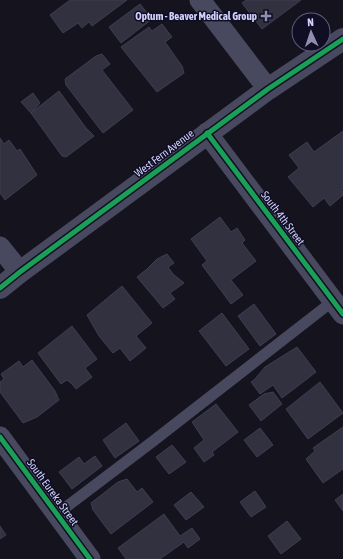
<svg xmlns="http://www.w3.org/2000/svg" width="343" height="559" font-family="'Asap Condensed',sans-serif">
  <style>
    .building { fill: #323140; stroke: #3f3d52 }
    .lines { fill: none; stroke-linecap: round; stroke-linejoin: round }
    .service { stroke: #48495f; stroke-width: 11 }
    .minor { stroke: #48495f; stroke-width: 21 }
    .tertiary { stroke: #48495f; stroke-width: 22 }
    .cycleway-casing { stroke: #100e23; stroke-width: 8 }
    .cycleway { stroke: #1a9f57; stroke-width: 5 }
    .poi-dot { fill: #908eb0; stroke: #100e23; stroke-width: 1.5 }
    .labels { text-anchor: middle; stroke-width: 3; stroke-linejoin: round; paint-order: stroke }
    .poi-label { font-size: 11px; font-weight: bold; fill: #d2d1fe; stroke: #100e23; text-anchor: end }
    .street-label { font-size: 11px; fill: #d2d1fe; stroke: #100e23 }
  </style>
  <rect width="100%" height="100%" fill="#14131e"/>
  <path class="building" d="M70,0H127L92,26L89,22L82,28L78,23L63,33L50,15Z
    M246,0H301L262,29L242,3Z
    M140,4L152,19L121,43L109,27Z
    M162,24L172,37L165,42L182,66L184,73L157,92L121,47L149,27L152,31Z
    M102,54L110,64L102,70L133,110L103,133L66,85L65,79L96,56Z
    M59,91L86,128L94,136L66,157L62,156L31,113Z
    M33,93L40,103L31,113L21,102Z
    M343,131V189L341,190L343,192V195L330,206L324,198L313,207L288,177L299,168L289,155L307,142L314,152Z
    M0,138L4,144L9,140L17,151L20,149L37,175L5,200L0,193Z
    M220,217L231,232L237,228L245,240L242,243L256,261L231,280L243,295L231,304L202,265L207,261L191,239Z
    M167,254L174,263L168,267L173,274L184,283L170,293L175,299L163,308L137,277L147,269L157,259Z
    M122,286L152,323L136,336L146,348L130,361L120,348L113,353L99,336L87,315Z
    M254,304L276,334L260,346L238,316Z
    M222,313L249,349L226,366L199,331Z
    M72,326L97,359L85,368L92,377L76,389L72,384L67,380L61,384L38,353Z
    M297,347L316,372L282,398L273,385L260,394L251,382L255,379L265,367Z
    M32,360L55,391L59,400L37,417L23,423L0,392V382L4,379L1,374L19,361L23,367Z
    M320,382L343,413L308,439L286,409Z
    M273,392L282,404L261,421L249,405L264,394Z
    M216,404L238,432L212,452L214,455L204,462L194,448L204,440L192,422Z
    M126,423L139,441L115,458L103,440Z
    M343,427V469L323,483L306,459L315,451L313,448Z
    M260,428L273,445L257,457L244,440Z
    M172,445L186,462L169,474L156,457Z
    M95,456L102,466L72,489L59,472L79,457L84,464Z
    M127,479L137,492L142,488L153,502L111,534L93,510L91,503L118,482Z
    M255,491L266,507L251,517L240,502Z
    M191,492L204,507L186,520L174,505Z
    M343,494V511L335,500Z
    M164,514L180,536L192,528L200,539L188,548L184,542L160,559H126L118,548Z
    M287,521L301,539L281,554L268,536Z
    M0,526L6,535L0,539Z"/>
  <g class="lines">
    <path class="service" d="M57,514L152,442L333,301"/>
    <path class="minor" d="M200,0L268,89
      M207,133L343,314
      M0,247L20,272
      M0,437L90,559"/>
    <path class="tertiary" d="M0,288L20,272L268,89L343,39"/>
    <defs>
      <path id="cycleway" d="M207,133L343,314
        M0,288L20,272L268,89L343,39
        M0,437L90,559"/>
    </defs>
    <use href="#cycleway" class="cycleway-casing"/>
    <use href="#cycleway" class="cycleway"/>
  </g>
  <path class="poi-dot" d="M264 10h4v4h4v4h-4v4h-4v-4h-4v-4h4z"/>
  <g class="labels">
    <g class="poi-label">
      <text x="257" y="20">Optum - Beaver Medical Group</text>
    </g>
    <g class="street-label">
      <text transform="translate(164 153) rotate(-37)" y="4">West Fern Avenue</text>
      <text transform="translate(283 218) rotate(53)" y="4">South 4th Street</text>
      <text transform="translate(53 492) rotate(54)" y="4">South Eureka Street</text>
    </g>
  </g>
  <g transform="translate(311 32) rotate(357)"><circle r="19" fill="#100e23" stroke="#5e5c7b"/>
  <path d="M0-3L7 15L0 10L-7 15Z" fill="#908eb0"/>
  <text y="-6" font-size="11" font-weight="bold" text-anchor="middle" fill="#d2d1fe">N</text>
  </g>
</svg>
